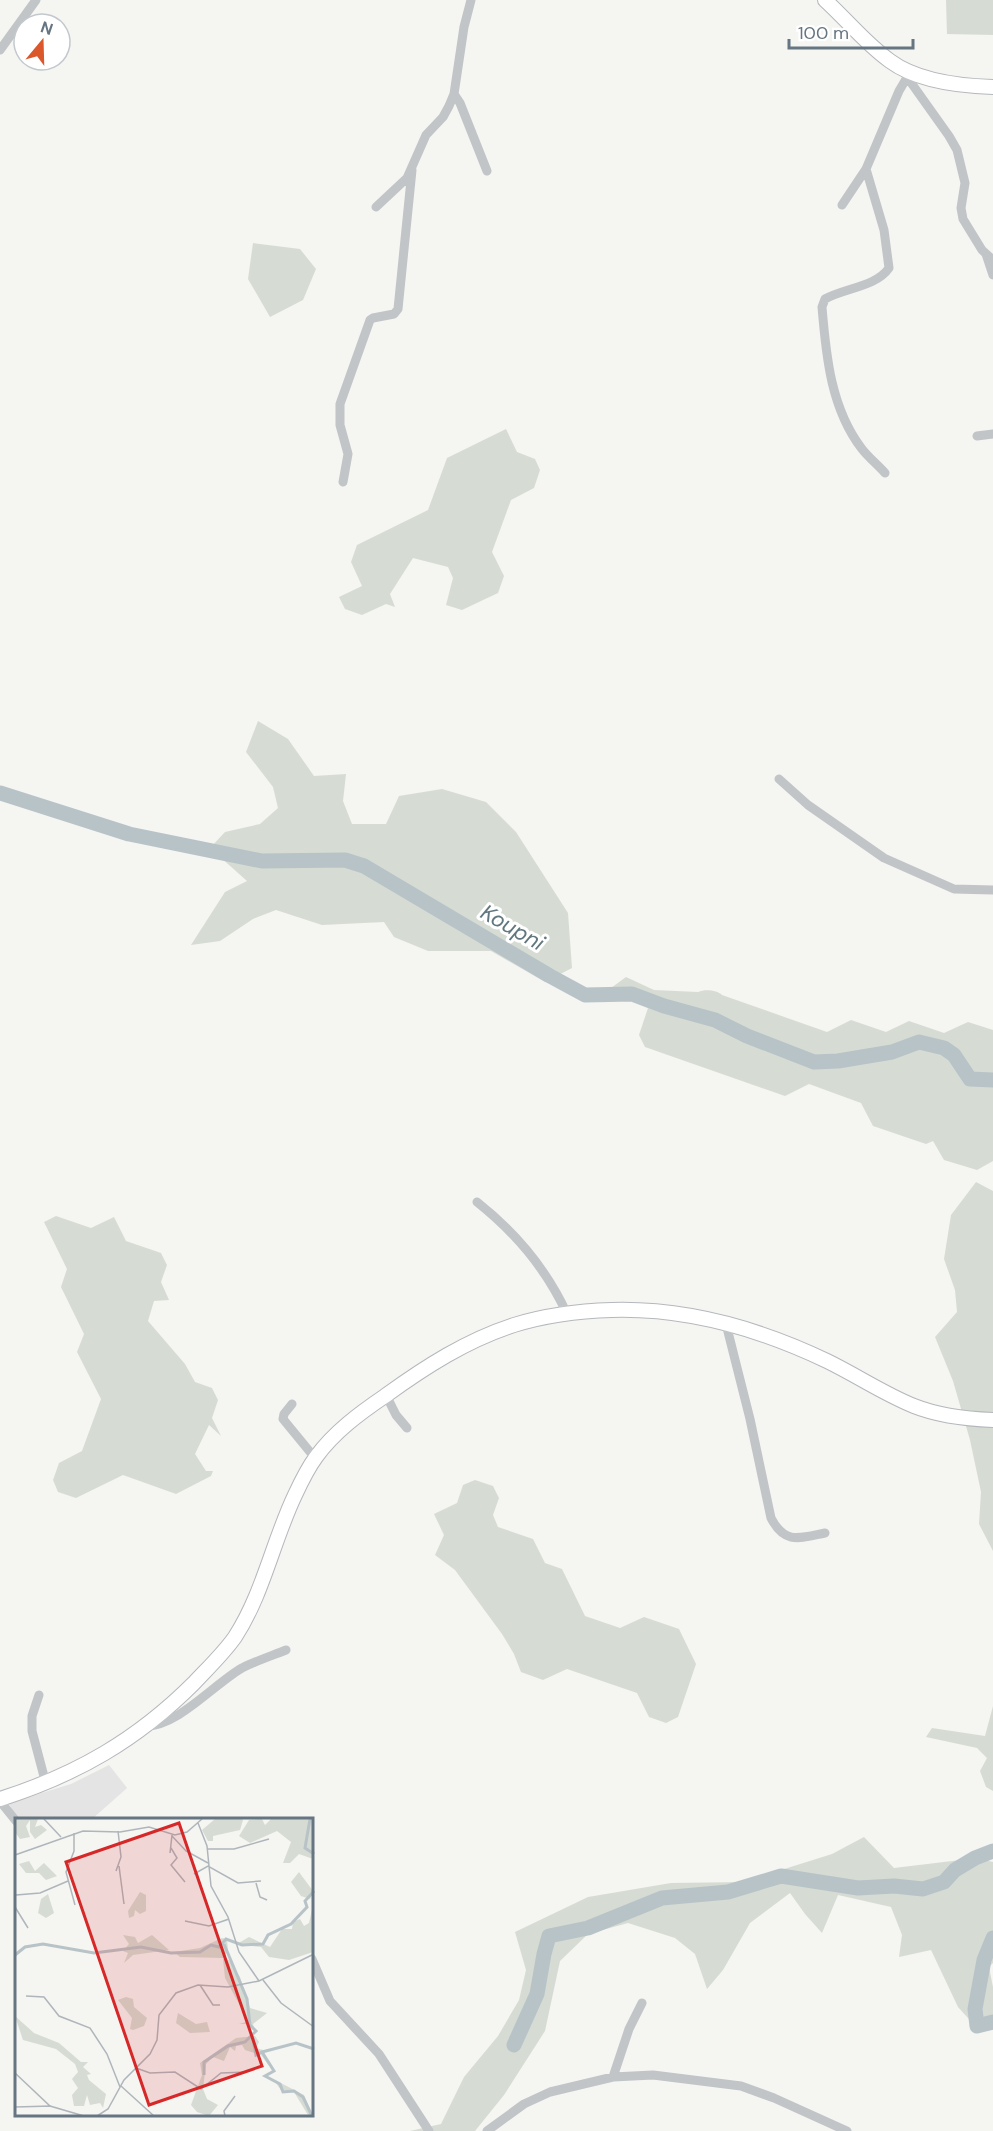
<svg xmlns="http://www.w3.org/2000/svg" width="993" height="2131" font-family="'DM Sans',sans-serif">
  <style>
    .built { fill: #e3e4e3 }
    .green { fill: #d6dcd3 }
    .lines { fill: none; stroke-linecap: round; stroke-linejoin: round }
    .river { stroke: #b8c3c8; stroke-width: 15 }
    .secondary-casing { stroke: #b4b8bc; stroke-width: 16 }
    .street { stroke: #c1c5c8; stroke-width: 9 }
    .secondary { stroke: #fff; stroke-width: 14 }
    .labels { text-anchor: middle; stroke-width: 6; stroke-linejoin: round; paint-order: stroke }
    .water-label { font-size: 22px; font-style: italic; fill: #61767f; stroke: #fff }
    .inset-river { fill: none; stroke: #b8c3c8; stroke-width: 3 }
    .inset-road { fill: none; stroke: #afb6bb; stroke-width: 1.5 }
    .view { fill: #d62828; fill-opacity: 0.15; stroke: #d62828; stroke-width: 3 }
    .inset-edge { fill: none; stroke: #667582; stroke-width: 3 }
  </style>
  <rect width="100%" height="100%" fill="#f5f5f2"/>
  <path class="built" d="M109,1765L127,1788L92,1819H19L12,1811L9,1803L71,1784Z"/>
  <path class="green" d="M946,0H993V35L947,34Z
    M253,243L300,249L316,269L303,300L270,317L248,279Z
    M506,429L517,452L535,459L540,470L534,488L511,500L492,552L504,576L498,593L462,610L446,605L453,578L448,567L413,558L390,594L395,607L386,604L362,615L345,609L339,597L362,586L351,562L357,545L428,510L447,458Z
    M258,721L288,739L314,776L346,774L343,801L352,824H386L399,796L442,789L486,802L516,832L568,913L572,968L545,982L491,951H428L394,937L384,922L322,925L276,910L253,919L220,941L191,945L225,892L247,881L210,848L225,832L260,824L278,808L273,787L246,752Z
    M626,977L654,990L698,992C705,989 717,990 722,995L827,1032L851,1020L886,1032L909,1021L944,1033L968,1022L993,1030V1161L977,1170L944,1160L933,1141L926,1144L873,1126L861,1103L809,1084L785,1096L645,1047L639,1035L648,1008L607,991Z
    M976,1182L993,1191V1551L979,1524L981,1492L970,1440L953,1381L935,1337L957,1312L955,1290L944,1259L951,1215Z
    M56,1216L91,1228L114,1217L126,1241L161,1253L167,1265L161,1282L169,1300L154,1301L148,1321L185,1364L195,1382L212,1388L218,1400L212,1418L221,1436L209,1425L195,1454L206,1471H213L211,1476L176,1494L123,1475L76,1498L58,1492L53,1480L59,1463L82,1451L101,1399L77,1352L84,1334L61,1287L67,1269L44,1222Z
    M475,1480L493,1486L499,1498L493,1515L498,1527L533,1539L545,1563L562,1569L585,1616L620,1628L644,1617L679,1629L696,1664L678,1717L666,1723L649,1717L637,1693L567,1669L543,1680L521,1672L514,1654L502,1634L455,1570L435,1555L444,1535L434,1514L457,1503L463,1485Z
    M993,1706V1791L986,1787L980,1771L987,1758L977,1748L926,1737L932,1728L985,1736Z
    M864,1837L894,1868L977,1858L993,1862V1963L989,1967L993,1987V2030L977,2028L958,2007L931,1950L899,1957L902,1935L891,1907L838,1895L822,1933L805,1914L790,1893L750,1923L723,1970L707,1989L695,1954L675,1938L628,1923L588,1934L560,1961L545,2031L504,2095L475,2131H410L441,2124L464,2077L498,2036L519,2000L526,1970L515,1932L588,1897L671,1883L743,1882L832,1854Z"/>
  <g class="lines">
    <path class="river" d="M0,793L129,834L262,861L345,860L364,866L550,976L585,995L632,994L664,1006L715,1020L747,1036L814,1062L838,1061L892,1052L919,1042L944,1048L954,1055L970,1079L993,1080
      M993,1938L984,1960L975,2009L977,2026L993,2022
      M514,2045L537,1994L544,1954L549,1936L588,1928L662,1898L728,1892L781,1876L858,1888L894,1886L923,1889L944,1882L955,1870L975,1858L993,1851"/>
    <defs>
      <path id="secondary" d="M825,0C847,20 866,44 890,61C917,81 960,86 993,87
        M0,1799C76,1775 137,1740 194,1683C208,1668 223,1654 235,1637C263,1594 273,1541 295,1495C301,1482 308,1468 316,1457C334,1432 360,1413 385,1396C425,1367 467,1340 514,1325C546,1315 579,1311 612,1310C686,1308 760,1329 827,1361C856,1375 884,1394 914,1406C939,1416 967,1419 993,1420"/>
    </defs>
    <use href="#secondary" class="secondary-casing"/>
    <path class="street" d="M0,50L36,0
      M907,77L949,136L957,150L965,183L961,208L963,219L982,250L993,260
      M454,94L460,103L487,171
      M866,169L884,230L889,268C876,287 844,288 825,299L822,307C826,356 831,409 862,449C869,458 878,465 885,473
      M842,205L866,169L899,91L909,74
      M376,207L407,178L426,135L443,117L449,106L454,94L464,27L471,0
      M986,254L993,275
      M977,436L993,434
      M343,482L348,454L340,425V404L370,320L373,318L394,314L398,309L412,170
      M779,779L808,805L884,858L954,889L993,890
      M477,1202C516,1233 546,1268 567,1314
      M726,1324L750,1419L771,1518C785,1545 800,1538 825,1533
      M386,1395L396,1415L407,1428
      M292,1404L284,1414L283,1419L315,1458
      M39,1695L32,1716V1731L46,1784
      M146,1726C178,1726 214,1684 242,1668C256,1661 271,1656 286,1650
      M0,1801L16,1821
      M312,1959L330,2001L379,2054L429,2131
      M613,2077L629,2029L642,2003
      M487,2131L524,2104L550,2092L613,2077L653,2075L741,2086L774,2098L847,2131"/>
    <use href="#secondary" class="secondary"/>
  </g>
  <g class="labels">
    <g class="water-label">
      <text transform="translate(513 927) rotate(30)" y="8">Koupni</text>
    </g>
  </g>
  <g transform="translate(15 1818)">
    <rect width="298" height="298" fill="#f5f5f2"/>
    <path d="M1,1H23L20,9L26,7L32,12L20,21L15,14V2L11,8L15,19L5,21L0,14ZM200,1H227L228,2L225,12L198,18V23H193L187,12ZM247,1L250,7L256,1H297L298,41L284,36L275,45H268L276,24L262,13L235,25L224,18L234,2ZM14,43L20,53L29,45L42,58L31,62L24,55H11L4,46ZM284,54L298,73L295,81L286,78L276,64ZM125,74L131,77V93L125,96L120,92L119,98L114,100L113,93ZM33,76L39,95L31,100L23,95L26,81ZM298,87V134L274,142L254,139L246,129L222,126L234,119L255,129L267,111H277L278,104L285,101L289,108L294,105ZM108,117L120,119L123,125L137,117L154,132L118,137L109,145L113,135L108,133L114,126ZM207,120L212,121L213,133L208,140L165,139L159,134L185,130ZM208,141L214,142L225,159L235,190L252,195L238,206L240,214L232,206H224L231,204L230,197L210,160ZM111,179L118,181L119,189L132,200L129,208L118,212L115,211L117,200L103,182ZM163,195L181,206L192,204L195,214L175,215L161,205ZM0,198L19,215L44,225L66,244H73L68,249L76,256L72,257L74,262L91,276L88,290L85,285L75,287L72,277L69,288H59L57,277L63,270L57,261L63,254L60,246L41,231L8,222ZM240,218L244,224L241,230L248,232L254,248L246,237L230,232L227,227L221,228L220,233L215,229L209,243L198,239L191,246L188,271L192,281L203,287L194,298L182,294L176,287L187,257L185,245L221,220ZM258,261L289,277L298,298L293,297L279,274L268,275Z" fill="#d6dcd3"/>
    <path class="inset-river" d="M295,1L290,30L299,36M0,137L10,129L28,126L79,135L126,129L156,135L185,134L196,127L204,129L211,121L227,127L248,126L253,117L276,106L292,89L290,83L299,73M237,216L241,237L247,234L259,253L250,258L265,266L268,274L279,273L288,279L297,298M247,234L281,225L299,231M189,257V244L213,228L230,224L241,213L235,207L232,181L209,126"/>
    <path class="inset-road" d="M29,1L46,19M183,5L192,28L196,68L213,99L224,134L244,163M59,15V33L51,54L60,87M157,18L171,33L193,45M156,30L162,40L156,47L170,64M193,31H219L254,21M155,35L157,17M0,37L68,13L105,14L134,9L160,17L172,14L187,1M104,48L109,86M101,53L106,39L103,13M179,56L193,48L223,65L246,63M241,65L245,79L252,82M1,77L25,75L53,63M0,89L13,110M170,103L194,108L214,101M248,162L266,185L299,209M185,167L198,187H205M11,178L29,179L44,198L75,210L92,236L105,269M121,250L135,255L160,254L186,271L206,255L232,254M0,255L35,288L69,298M106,268L139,298M0,289L36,288M82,298L93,291L109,262L135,236L142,222L144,197L161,175L183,167L213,169L244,163L299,136M210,298L209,293L220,278"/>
    <path class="view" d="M164,5L247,248L134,287L51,44Z"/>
    <rect width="298" height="298" class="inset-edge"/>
  </g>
  <g transform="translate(42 42) rotate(19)"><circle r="28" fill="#ffffff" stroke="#c2c8cd" stroke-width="1.5"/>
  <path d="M0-4.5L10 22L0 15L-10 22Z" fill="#db582d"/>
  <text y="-9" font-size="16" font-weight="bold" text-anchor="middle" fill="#667582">N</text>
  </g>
  <path d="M789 39v9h124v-9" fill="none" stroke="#667582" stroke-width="3"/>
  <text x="798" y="39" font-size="18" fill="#667582" stroke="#ffffff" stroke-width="4.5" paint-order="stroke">100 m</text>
</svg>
